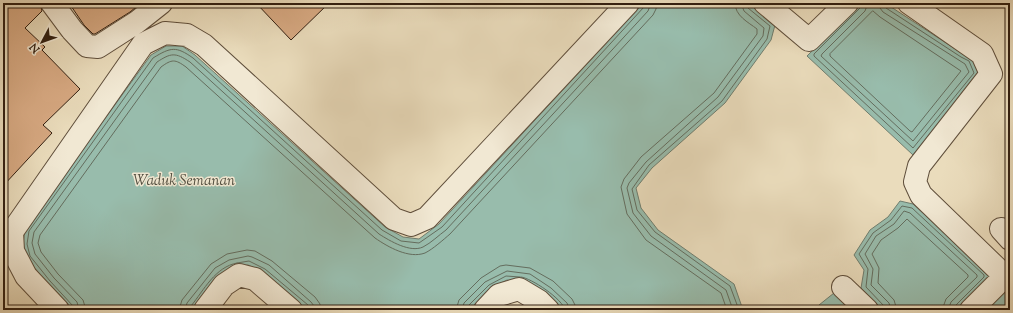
<svg xmlns="http://www.w3.org/2000/svg" width="1013" height="313" font-family="'Sorts Mill Goudy',serif">
  <style>
    .water { fill: #98bcac; stroke: #6f7d6e }
    .lines { fill: none; stroke-linecap: round; stroke-linejoin: round }
    .shore { stroke: #646d5e; stroke-width: 1 }
    .building { fill: #d7a982; stroke: #311e10 }
    .minor-casing { stroke: #5f4e3b; stroke-width: 24 }
    .minor { stroke: #f1e8d3; stroke-width: 22 }
    .labels { text-anchor: middle; stroke-width: 3; stroke-linejoin: round; paint-order: stroke }
    .water-label { font-size: 15px; font-style: italic; fill: #504d3f; stroke: #f1e8d3 }
  </style>
  <rect width="100%" height="100%" fill="#eadcbc"/>
  <filter id="stains"><feTurbulence type="fractalNoise" baseFrequency=".005" numOctaves="4"/><feColorMatrix values="0 0 0 0 .2 0 0 0 0 .09 0 0 0 0 .02 0 0 0 .5 -.17"/></filter>
  <radialGradient id="worn" r=".72"><stop offset=".6" stop-color="#630" stop-opacity="0"/><stop offset="1" stop-color="#630" stop-opacity=".3"/></radialGradient>
  <path class="water" d="M643,3H748L775,25L771,40L725,103L652,168L636,188L641,208L658,230L734,284L743,310H562L545,294L525,282L507,280L491,288L470,310H307L263,272L248,265L231,268L220,275L193,310H72L47,284L27,258L23,244L25,229L151,55L166,46H182L195,55L385,227L403,237L419,239L439,224Z
    M861,3H885L963,54L972,57L980,74L913,155L807,56Z
    M900,201L913,204L991,275L956,310H883L861,288L864,270L854,255L870,230L888,217Z
    M1006,288L1010,292V310H985Z
    M834,293L851,310H816L819,305Z"/>
  <g class="lines">
    <path class="shore" d="M863,3L861,7L814,54V56L913,148L974,73L969,61L961,57L886,8L884,3
      M868,3L865,11L822,54L821,56L913,141L969,72L965,64L883,12L880,8L879,3
      M873,11L880,17L961,71L912,132L910,131L830,56V54Z
      M237,263L249,261L265,269L308,305L309,310
      M521,277C531,278 563,299 565,310
      M74,310L73,306L50,281L30,256L27,244L29,231L153,58C171,47 176,46 193,58L382,230L401,241L419,243L442,227L644,7L646,3
      M79,310L77,302L54,278L35,254L32,243L34,232L157,62C171,53 175,52 190,62L379,234C390,241 410,253 423,247C431,243 439,235 446,230L648,11L651,3
      M86,310L83,300L58,274L41,252L38,243L40,235L161,67C172,59 175,59 186,67L375,238C388,247 409,259 425,253C433,249 443,240 450,234L653,15L656,9L657,3
      M179,310L182,300L211,264L227,254L247,250L255,251L272,261L315,297L320,304V310
      M185,310L187,303L215,268L229,260L248,256L252,257L269,265L311,302L314,306V310
      M190,310L191,306C204,290 215,267 237,263
      M456,310L459,300L481,278L500,266L506,265L530,268L553,281L572,299L575,305L576,310
      M462,310L464,303L485,282L507,271L530,274L551,288L567,303L570,310
      M467,310L468,306L489,285L506,276L520,277
      M727,310L721,293L646,240L627,214L621,187L624,179L641,157L714,93L757,34V29C748,22 735,16 735,3
      M733,310L726,290L651,236L633,213L627,188L629,183L646,162L718,97L763,36L764,28L744,11L741,3
      M739,310L730,286L655,232L637,210L632,189L649,165L722,101L767,39L770,26L748,8L746,3
      M886,310L884,306L866,287L868,269L859,254L873,233L891,220L902,206L912,208L984,275V277L955,306L953,310
      M891,310L889,303L871,285L873,269L865,254L876,236L894,224L904,211L910,213L977,275V277L951,302L948,310
      M897,310L894,300L878,283L879,268L872,254L881,240L898,228L907,219L968,275V277L946,299L942,310"/>
  </g>
  <path class="building" d="M10,3H40L42,11L25,28L45,47L42,50L80,89L43,125L52,133L3,186V5L5,8Z
    M69,3H141L130,12L95,34H93L84,25Z
    M256,3H329L291,40Z"/>
  <g class="lines">
    <defs>
      <path id="minor" d="M52,3L72,30L87,46L98,47L137,22L161,3
        M765,3L809,40L847,3
        M909,3L982,54L991,74L919,166L915,182L921,195L1010,281
        M1001,229L1010,239
        M843,287L867,310
        M58,310L26,276L13,251L12,232L143,44L165,33L187,35L204,45L394,219L411,225L427,218L628,3
        M205,310L224,285L239,275L255,279L291,310
        M485,310L499,295L519,289L539,301L548,310
        M971,310L1005,276"/>
    </defs>
    <use href="#minor" class="minor-casing"/>
    <use href="#minor" class="minor"/>
  </g>
  <g class="labels">
    <g class="water-label">
      <text x="184" y="185">Waduk Semanan</text>
    </g>
  </g>
  <rect width="1013" height="313" fill="none" stroke="#eadcbc" stroke-width="16"/>
  <rect x="4" y="4" width="1005" height="305" fill="none" stroke="#311e10" stroke-width="2"/>
  <rect x="8" y="8" width="997" height="297" fill="none" stroke="#311e10"/>
  <g transform="translate(42 42) rotate(229)" stroke="#f1e8d3" stroke-width="3" paint-order="stroke">
  <path d="M0-3L7 15L0 10L-7 15Z" fill="#311e10"/>
  <text y="-6" font-size="11" font-weight="bold" text-anchor="middle" fill="#311e10">N</text>
  </g>
  <rect width="100%" height="100%" filter="url(#stains)"/>
  <rect width="100%" height="100%" fill="url(#worn)"/>
</svg>
